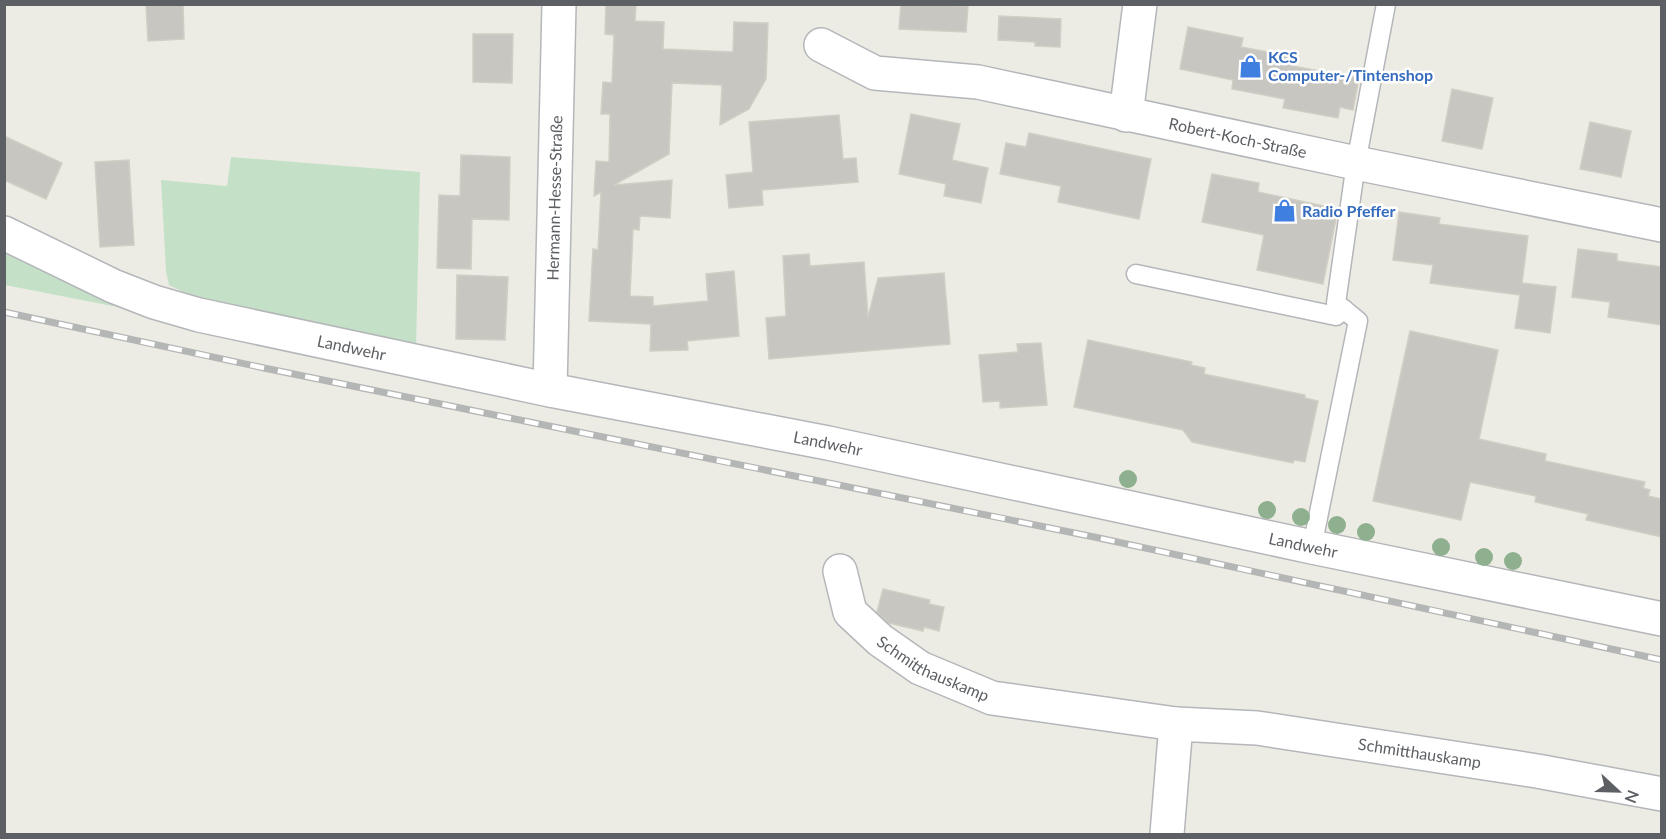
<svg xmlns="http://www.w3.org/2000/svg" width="1666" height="839" font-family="Lato,sans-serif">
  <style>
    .green { fill: #c4e1c7 }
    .building { fill: #c8c6c1; stroke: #d1cec4; stroke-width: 1.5 }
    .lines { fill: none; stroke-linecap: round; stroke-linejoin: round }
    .service-casing { stroke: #b5b6ba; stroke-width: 21 }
    .minor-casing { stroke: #b5b6ba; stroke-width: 36 }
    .service { stroke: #fff; stroke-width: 18 }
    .minor { stroke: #fff; stroke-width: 33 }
    .rail-casing { stroke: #b4b5b5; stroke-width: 7 }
    .rail { stroke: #fff; stroke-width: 4.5; stroke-dasharray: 14; stroke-linecap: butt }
    .tree { fill: #8eb08f }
    .labels { text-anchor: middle; stroke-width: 5; stroke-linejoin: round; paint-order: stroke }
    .shop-label { font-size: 16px; font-weight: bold; fill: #366cbe; stroke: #fff; text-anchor: start }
    .street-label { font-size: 16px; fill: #5c5f63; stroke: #fff }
  </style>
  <rect width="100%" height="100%" fill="#edece4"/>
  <path class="green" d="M231,157L420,172L416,351L210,305L169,285L166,271L161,180L227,186Z
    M4,245L184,320L5,285Z"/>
  <path class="building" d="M146,4H183L184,39L148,41Z
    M606,4H636L635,21L664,22L663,49L733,52L734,22L768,23L766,79L749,109L720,125L722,85L672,83L669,154L614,185L672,180L670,218L640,216L639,230L633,229L630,296L653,297V306L708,301L706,274L734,271L739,336L687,341L688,350L650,351L651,324L589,321L593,249L598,250L601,192L594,196L596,161L609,162L610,114H601L603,82L612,83L614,35L605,34Z
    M901,4L968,6L966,32L899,29Z
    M999,16L1061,19L1060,47L1035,46V42L998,40Z
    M1188,27L1243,38L1241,47L1294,57L1292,66L1359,78L1353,110L1340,107L1338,118L1283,108L1285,99L1232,89L1233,80L1180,69Z
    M473,34H513L512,83L473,82Z
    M1452,89L1493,98L1482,149L1442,141Z
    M911,114L960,124L952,160L988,168L981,203L944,196L946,184L899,174Z
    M839,115L843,159L856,158L858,182L762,190L763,205L729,208L726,175L753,172L749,122Z
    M1590,122L1631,131L1621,177L1580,169Z
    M1029,133L1151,159L1139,219L1058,202L1061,186L1000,174L1006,143L1026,147Z
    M4,136L62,163L46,199L4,180Z
    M461,155L510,157L509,220L472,219L471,269L437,268L439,195L460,196Z
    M129,160L134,245L100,247L95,162Z
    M1212,174L1259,183L1258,192L1338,209L1323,284L1257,270L1264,235L1202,222Z
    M1399,212L1440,218L1439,224L1528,236L1522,283L1556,287L1550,333L1515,328L1520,295L1430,283L1433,265L1393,260Z
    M1578,249L1617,254V261L1662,267V325L1608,317L1610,302L1572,297Z
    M809,254L810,266L864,262L868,317L878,278L944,273L950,344L769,359L766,318L786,316L783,256Z
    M457,275L508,277L505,340L456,339Z
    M1410,331L1498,350L1479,439L1546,454L1545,461L1645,482L1643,488L1650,490L1648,496L1662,499V537L1586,520L1588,514L1535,502L1536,496L1470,482L1461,520L1373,501Z
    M1088,340L1192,362L1191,365L1205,368L1204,374L1305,395V398L1318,401L1305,462L1294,460L1293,463L1192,442L1183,430L1074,407Z
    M1041,343L1047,405L1000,408V401L983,402L979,355L1018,352L1017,344Z
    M883,589L930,600L929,604L944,607L939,631L924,627L923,631L889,623L877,612Z"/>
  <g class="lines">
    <defs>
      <path id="service" d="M1136,274L1336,316L1344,309
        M1312,547L1358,321L1336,303L1356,163L1386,4"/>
      <g id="minor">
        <path id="s1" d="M821,45L875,73L978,82L1356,163L1662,225"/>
        <path d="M1126,115L1140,4"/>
        <path id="s2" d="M4,233L113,286L154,302L199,315L550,390L828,443L1312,547L1662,619"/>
        <path id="s3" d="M550,390L559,4"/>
        <path id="s4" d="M840,571L850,612L880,640L920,668L992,698L1176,724"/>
        <path id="s5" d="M1167,834L1176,724L1257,728L1537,771L1662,794"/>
      </g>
    </defs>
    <use href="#service" class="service-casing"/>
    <use href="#minor" class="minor-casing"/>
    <use href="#service" class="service"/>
    <use href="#minor" class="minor"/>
    <defs>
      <path id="rail" d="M4,312L264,368L1099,538L1662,660"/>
    </defs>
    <use href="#rail" class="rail-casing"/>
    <use href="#rail" class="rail"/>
  </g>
  <g class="tree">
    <circle cx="1128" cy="479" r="9"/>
    <circle cx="1267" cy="510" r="9"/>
    <circle cx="1301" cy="517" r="9"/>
    <circle cx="1337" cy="525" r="9"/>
    <circle cx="1366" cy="532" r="9"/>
    <circle cx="1441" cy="547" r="9"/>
    <circle cx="1484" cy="557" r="9"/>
    <circle cx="1513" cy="561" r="9"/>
  </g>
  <defs>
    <symbol id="shop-bare" viewBox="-9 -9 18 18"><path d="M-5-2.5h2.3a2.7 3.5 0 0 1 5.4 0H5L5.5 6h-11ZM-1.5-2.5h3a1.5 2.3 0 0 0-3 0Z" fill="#3f7fe0" stroke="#fff" stroke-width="2.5" paint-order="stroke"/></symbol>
  </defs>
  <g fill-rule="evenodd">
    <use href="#shop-bare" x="1234" y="50" width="33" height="33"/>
    <use href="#shop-bare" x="1268" y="194" width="33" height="33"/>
  </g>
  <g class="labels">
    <g class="shop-label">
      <text x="1268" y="63">KCS<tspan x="1268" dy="18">Computer-/Tintenshop</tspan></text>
      <text x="1302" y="217">Radio Pfeffer</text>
    </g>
    <g class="street-label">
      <text dy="6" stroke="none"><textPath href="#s1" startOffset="430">Robert-Koch-Straße</textPath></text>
      <text dy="6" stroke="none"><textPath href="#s3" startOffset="192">Hermann-Hesse-Straße</textPath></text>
      <text dy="6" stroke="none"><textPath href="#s2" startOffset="368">Landwehr</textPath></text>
      <text dy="6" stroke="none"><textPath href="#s2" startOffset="854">Landwehr</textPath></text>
      <text dy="6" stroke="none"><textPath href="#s2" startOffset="1340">Landwehr</textPath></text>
      <text dy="6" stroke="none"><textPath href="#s4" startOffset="144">Schmitthauskamp</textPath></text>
      <text dy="6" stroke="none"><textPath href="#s5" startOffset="356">Schmitthauskamp</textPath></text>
    </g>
  </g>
  <rect width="1666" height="839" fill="none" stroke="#5c5f63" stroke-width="12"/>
  <g transform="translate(1618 791) rotate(112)" stroke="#ffffff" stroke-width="4.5" paint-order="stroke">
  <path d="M0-4.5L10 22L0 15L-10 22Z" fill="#5c5f63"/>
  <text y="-9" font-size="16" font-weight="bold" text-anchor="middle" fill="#5c5f63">N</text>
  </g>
</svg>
